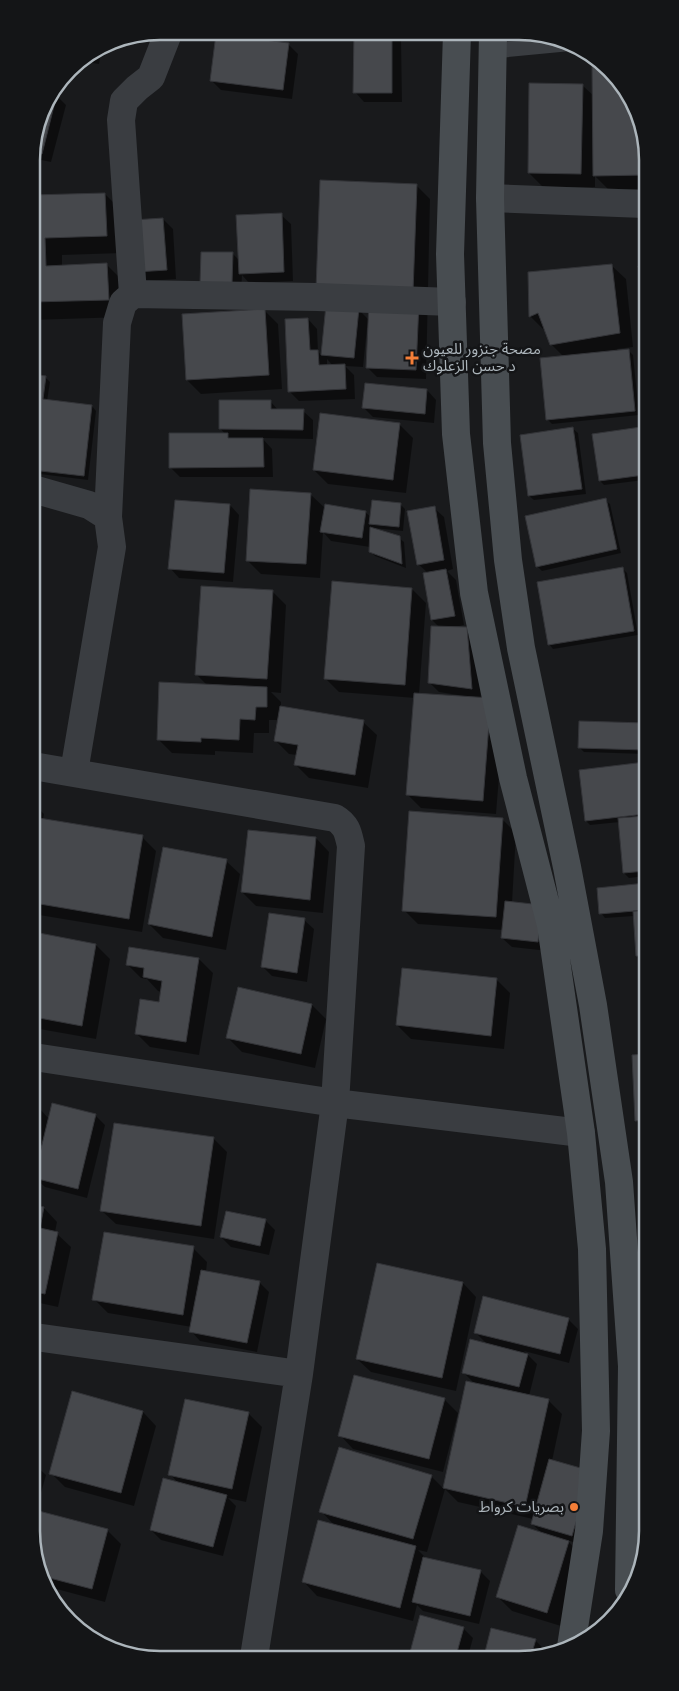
<svg xmlns="http://www.w3.org/2000/svg" width="679" height="1691" font-family="'Golos Text','Noto Sans Arabic',sans-serif">
  <style>
    .shadow { fill: #0007; fill-rule: evenodd }
    .building { fill: #46484c; stroke: #333438 }
    .lines { fill: none; stroke-linecap: round; stroke-linejoin: round }
    .lane { stroke: #3a3d41; stroke-width: 15 }
    .street { stroke: #3a3d41; stroke-width: 28 }
    .secondary { stroke: #484d51; stroke-width: 28 }
    .poi-dot { fill: #f57f38; stroke: #141517; stroke-width: 2 }
    .labels { text-anchor: middle; stroke-width: 5; stroke-linejoin: round; paint-order: stroke }
    .poi-label { font-size: 15px; fill: #acb5bb; stroke: #141517; text-anchor: start }
    .rim { fill: none; stroke: #acb5bb; stroke-width: 2.5 }
  </style>
  <rect width="100%" height="100%" fill="#191a1c"/>
  <path class="shadow" d="M355,32L396,33L401,39L402,102H364L355,92Z
    M524,34H544L574,48H538Z
    M288,44L298,54L292,99L221,90L211,80Z
    M102,47L99,64L78,61Z
    M593,66H606L643,127L644,189H608L595,176V187H543L529,173L583,86L594,96Z
    M56,95L66,105L51,162L32,158V151L44,103Z
    M416,185L430,199L426,379L377,377L367,367L369,328H367L363,367L345,366L354,375L355,399L299,401L289,391L308,319L317,329L318,352L323,356L327,306L358,309L369,320ZM327,359L333,366H327Z
    M105,194L122,211L123,253L62,255V266L107,265L124,282L125,317L32,320V197Z
    M281,215L291,224L293,281L249,283L242,275L241,293L211,292L233,254L239,260Z
    M163,219L173,229L176,279L147,281L137,271Z
    M612,266L626,279L633,347L617,349L618,351L628,350L633,355L639,415L552,424L548,420L564,357L551,344L545,329L544,330L530,316Z
    M264,310L278,324L282,389L201,394L187,380Z
    M32,375L45,377L50,382L47,401L92,406L96,411L88,480L32,473Z
    M427,390L436,400L434,423L373,417L363,407Z
    M270,401L279,411H303L313,420V439L262,438L272,449L273,477H180L170,467L225,434L220,428Z
    M399,424L413,438L406,493L328,484L314,470Z
    M573,429L578,433L586,494L534,500L529,496Z
    M640,429L644,433V480L604,485L600,481Z
    M310,494L326,509L365,512L371,517L400,504L405,509L403,531L373,528L399,538L404,542L406,568L375,556L370,551V547L331,541L323,532L320,578L261,574L247,560Z
    M605,500L610,504L621,553L542,571L537,566Z
    M230,505L239,515L233,582L179,578L170,568Z
    M434,508L444,517L453,569L447,571L456,580L464,625L455,627L466,628L476,638L481,699L504,714L496,814L421,808L407,794L415,698L339,692L325,678L412,589L426,603L419,694L464,698V696L439,692L429,682L440,628L432,620L428,573L418,564Z
    M623,569L627,573L638,635L553,649L549,644Z
    M272,591L286,605L281,693L271,692L281,702V707L363,722L377,735L368,788L309,778L295,764L297,755L289,754L275,740L279,720H269V733H254L253,753L215,751V755L172,753L158,739L207,685L197,675Z
    M580,723L645,725V754L584,752L579,747Z
    M645,764L646,876L629,878L624,873L620,822L590,825L586,821L580,771Z
    M33,803L44,814L43,819L142,837L156,851L142,932L39,915L34,909Z
    M502,819L516,833L512,903L542,906L548,951L512,947L502,938L503,930L418,924L404,910Z
    M316,838L329,852L323,913L256,906L242,892Z
    M226,861L240,874L226,950L163,938L149,924Z
    M646,885V960H642L638,956L634,916L605,918L601,913Z
    M304,920L314,929L307,982L272,976L263,967Z
    M34,934L96,945L110,959L96,1039L34,1028Z
    M199,959L213,973L199,1055L150,1047L136,1033L160,1003L162,992L158,991L147,979L141,978L127,964Z
    M496,979L510,993L504,1049L411,1039L397,1025Z
    M312,1005L326,1019L315,1068L242,1052L228,1038Z
    M646,1055V1125H641L637,1120L633,1056Z
    M34,1108L40,1109L49,1119L95,1115L105,1125L87,1198L45,1187L36,1179L34,1183Z
    M213,1138L227,1152L214,1239L116,1224L102,1211Z
    M35,1206L44,1208L57,1222L55,1232L71,1247L58,1307L35,1302Z
    M265,1220L275,1230L269,1255L231,1247L221,1237Z
    M193,1248L207,1262L206,1272L259,1282L269,1292L257,1352L200,1341L191,1331L192,1327L108,1313L94,1299Z
    M463,1283L476,1297L456,1391L371,1372L357,1359Z
    M568,1319L578,1329L569,1363L524,1351L537,1364L529,1396L548,1400L562,1414L552,1461L590,1472L582,1545L567,1540L582,1556L561,1626L512,1611L498,1597L543,1534L532,1524L533,1519L458,1502L445,1489L427,1552L418,1550L427,1559L480,1571L490,1581L479,1624L423,1611L417,1605L413,1621L317,1596L304,1582L335,1526L321,1511L431,1476L444,1489L467,1382L475,1384L463,1372L488,1345L475,1332Z
    M444,1399L458,1413L443,1472L353,1449L340,1435Z
    M143,1412L156,1426L134,1506L65,1487L51,1473Z
    M248,1413L262,1427L246,1502L228,1498L236,1506L223,1556L161,1540L151,1530L179,1484L170,1474Z
    M35,1465L46,1475L36,1511L107,1530L121,1544L105,1602L49,1587L36,1564Z
    M421,1617L463,1628L473,1638L468,1656H410Z
    M535,1640L545,1650L543,1655L485,1656Z"/>
  <path class="building" d="M354,32L392,33V93H353Z
    M216,34L289,43L283,90L210,81Z
    M592,65H605L643,127L644,175L593,176Z
    M529,83L583,84L581,174L528,173Z
    M52,93L57,94L42,154L32,151L44,103Z
    M320,180L417,184L413,292L316,289Z
    M105,193L107,236L45,238L46,266L107,263L109,300L32,302V195Z
    M282,213L284,272L239,274L236,215Z
    M163,218L167,270L136,272L133,220Z
    M201,252H233L232,284L200,283Z
    M612,264L620,333L550,345L538,313L529,317L528,272Z
    M644,265V291L638,266Z
    M369,301L419,302L416,370L366,368Z
    M326,305L359,308L354,358L321,355Z
    M265,309L269,375L186,380L182,314Z
    M308,318L310,350H318L319,365L345,364L346,389L288,392L285,319Z
    M629,349L635,411L546,420L540,358Z
    M32,374L46,376L43,399L92,405L84,476L32,470Z
    M365,383L427,389L425,414L362,408Z
    M219,400H271V409H304L303,430L219,429Z
    M320,413L400,423L393,480L313,470Z
    M573,427L582,489L528,496L520,435Z
    M641,427L644,455V475L599,481L592,434Z
    M169,433H228V438H263L264,467L169,468Z
    M250,489L311,493L306,564L246,561Z
    M606,498L617,549L536,567L525,516Z
    M175,500L230,504L224,573L168,569Z
    M372,500L401,503L399,527L369,524Z
    M325,504L366,511L362,538L320,532Z
    M435,506L444,560L417,565L407,511Z
    M370,527L400,536L402,564L369,552Z
    M623,567L634,631L548,645L537,582Z
    M446,569L455,616L431,620L423,573Z
    M332,581L412,588L405,685L324,679Z
    M201,586L273,590L267,679L195,675Z
    M431,626L467,627L472,689L428,683Z
    M159,682L267,687V707H256L255,720L240,719L239,740L201,738V742L157,740Z
    M414,693L491,698L483,801L406,795Z
    M280,706L364,720L355,775L294,765L298,745L274,741Z
    M579,721L645,723V750L578,748Z
    M645,762V814L585,821L579,770Z
    M409,811L503,818L496,917L402,911Z
    M645,816L646,871L623,873L618,818Z
    M39,818L143,835L129,919L34,903V847Z
    M248,830L316,837L310,900L241,892Z
    M163,847L227,859L212,937L148,924Z
    M646,883V910L599,914L597,888Z
    M505,901L542,905L538,942L501,938Z
    M646,910V956H636L633,911Z
    M269,913L305,918L297,973L261,967Z
    M34,932L96,944L82,1026L34,1017Z
    M129,947L199,958L186,1042L135,1034L140,999L159,1002L162,981L143,977L144,968L126,965Z
    M402,968L497,978L491,1036L396,1025Z
    M238,987L312,1004L301,1054L226,1038Z
    M646,1054V1120L635,1121L632,1055Z
    M52,1103L96,1114L78,1189L34,1178Z
    M34,1107L40,1108L34,1136Z
    M114,1123L214,1137L201,1226L100,1211Z
    M35,1205L44,1207L40,1228L58,1232L45,1294L35,1292Z
    M226,1211L266,1219L260,1246L220,1237Z
    M104,1232L194,1246L183,1315L92,1300Z
    M377,1263L463,1282L442,1378L356,1359Z
    M201,1270L260,1281L247,1343L189,1332Z
    M483,1296L569,1318L560,1354L474,1333Z
    M470,1339L528,1354L519,1387L462,1373Z
    M354,1375L445,1398L429,1459L338,1436Z
    M466,1381L549,1399L525,1507L443,1488Z
    M72,1391L143,1411L121,1493L49,1474Z
    M185,1399L249,1412L232,1489L168,1475Z
    M339,1447L432,1475L413,1539L319,1512Z
    M549,1459L591,1471L572,1536L531,1524Z
    M163,1478L227,1495L213,1547L150,1530Z
    M35,1510L108,1529L92,1589L42,1576L36,1564Z
    M318,1520L416,1546L400,1608L302,1582Z
    M518,1525L569,1541L547,1613L496,1597Z
    M423,1557L481,1570L470,1616L412,1602Z
    M420,1615L464,1627L456,1656H409Z
    M491,1628L536,1639L531,1656H484Z"/>
  <g class="lines">
    <path class="lane" d="M493,51L565,44"/>
    <path class="street" d="M490,198L644,204
      M133,294L121,120L124,101L137,88L151,77L169,31
      M33,489L89,505L108,517
      M33,766L335,818C347,825 348,833 351,846L335,1103L299,1374L254,1657
      M74,772L112,547L108,517L117,323L123,303L133,294L317,297L452,302
      M34,1057L335,1103L581,1133
      M629,1321L647,1319
      M35,1337L299,1374"/>
    <path class="secondary" d="M457,33L450,254L456,434L474,593L513,778L551,925L581,1133L592,1249L596,1431L589,1531L571,1647
      M493,33L490,198L497,443L508,560L521,648L567,867L593,1005L619,1182L632,1366L629,1590"/>
  </g>
  <g class="poi-dot">
    <path d="M409.5 350.5h5v5h5v5h-5v5h-5v-5h-5v-5h5z"/>
    <circle cx="574" cy="1507" r="5"/>
  </g>
  <g class="labels">
    <g class="poi-label">
      <text x="423" y="354">مصحة جنزور للعيون<tspan x="423" dy="17">د حسن الزعلوك</tspan></text>
      <text x="564" y="1512" text-anchor="end">بصريات كرواط</text>
    </g>
  </g>
  <path d="M0 0H679V1691H0ZM160 40H519A120 120 0 0 1 639 160V1531A120 120 0 0 1 519 1651H160A120 120 0 0 1 40 1531V160A120 120 0 0 1 160 40Z" fill="#141517" fill-rule="evenodd"/>
  <path class="rim" d="M160 40H519A120 120 0 0 1 639 160V1531A120 120 0 0 1 519 1651H160A120 120 0 0 1 40 1531V160A120 120 0 0 1 160 40Z"/>
</svg>
